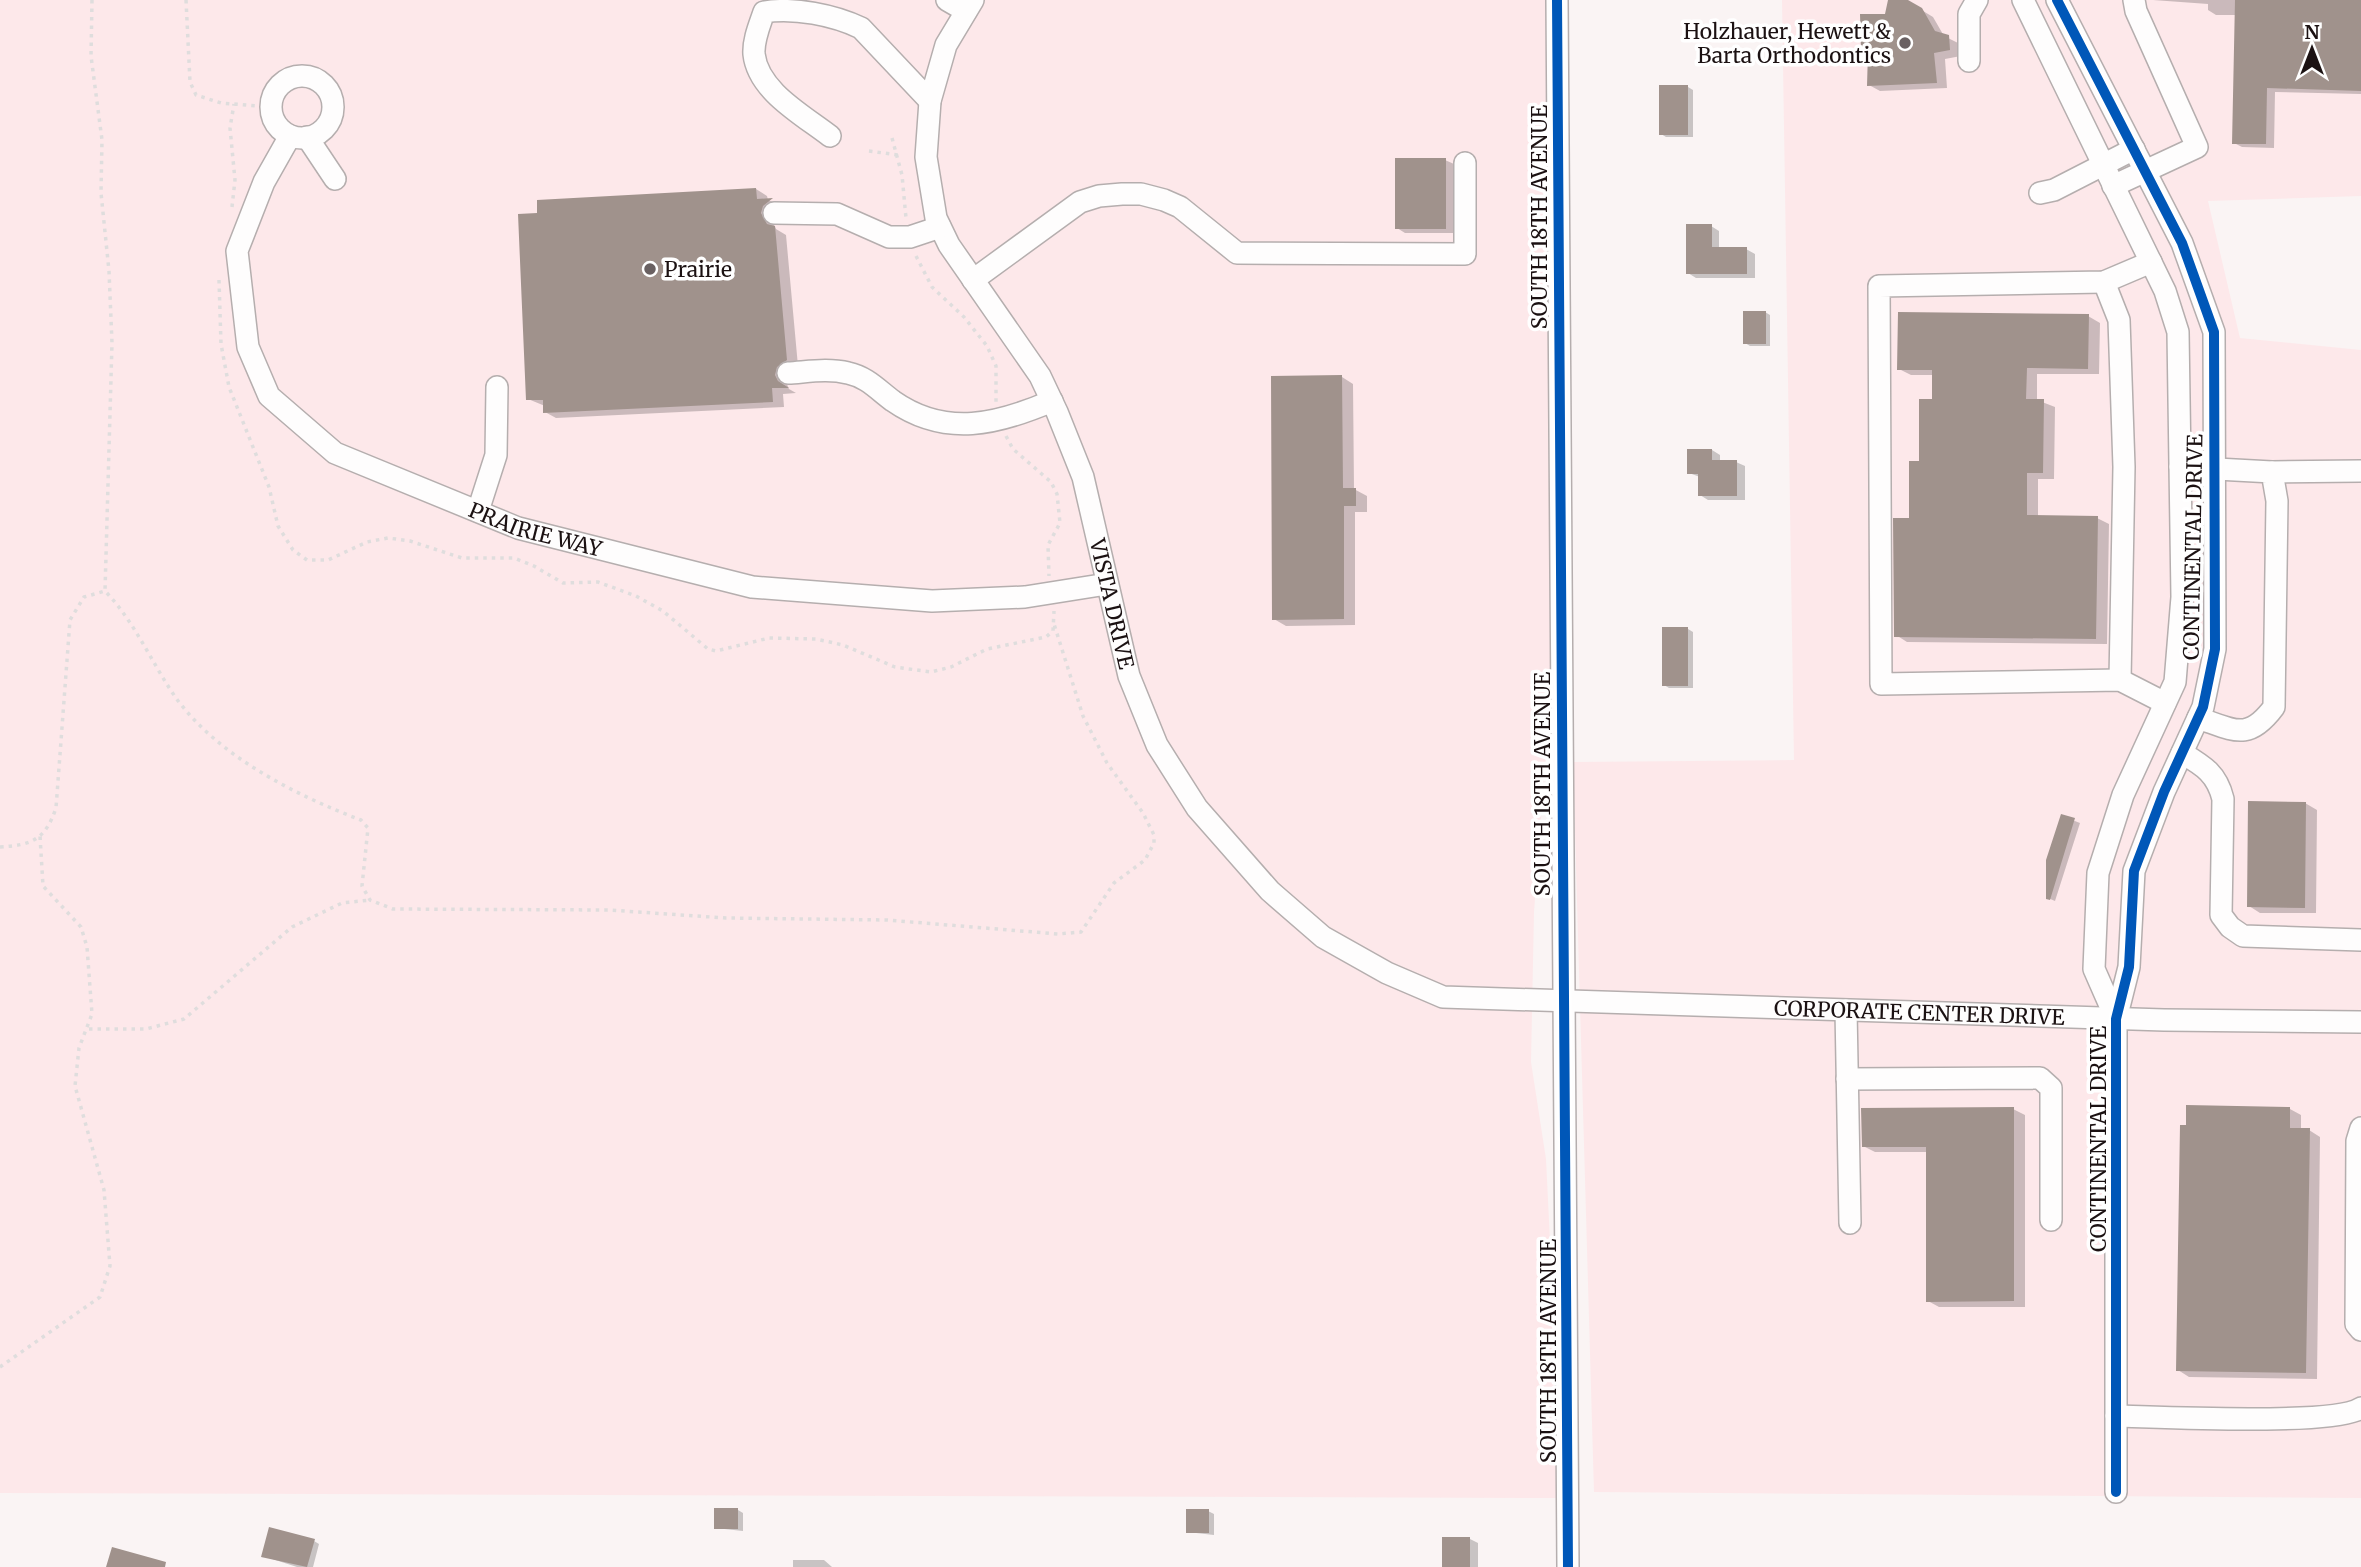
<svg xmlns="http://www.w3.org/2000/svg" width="2361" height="1567" font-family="Merriweather,serif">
  <rect width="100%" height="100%" fill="#faf4f4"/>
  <path fill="#fde8ea" d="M0,0H1547L1551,685L1534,912L1531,1062L1546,1159L1558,1406V1498L0,1493Z
    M1782,0H2361V196L2208,201L2240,338L2361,350V1498L1594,1492L1573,762L1794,760Z"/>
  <path fill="#0003" d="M1890,0H1905L1933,17L1944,36L1960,44L1961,56L1945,59L1947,88L1880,91L1869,85L1870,53L1863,49L1886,16Z
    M2153,0H2361V94L2275,92L2274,148L2242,147L2234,143L2236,15H2216L2208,10V4Z
    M1688,87L1693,90V137H1666L1661,134Z
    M1445,160L1454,164V233H1405L1397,228Z
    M756,189L767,196L768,200L782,206L772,221L776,229L786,235L798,366L786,382L789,389L796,393L783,394L784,407L556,418L545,412V406L528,399Z
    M1711,226L1719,231V249H1746L1755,254V278H1696L1688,273Z
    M1765,312L1770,315V346H1750L1745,343Z
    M2088,316L2100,323L2099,374H2037V400L2055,407L2054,479H2038V517L2097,518L2109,524L2107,644L1907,642L1896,635L1910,520L1934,401V375H1911L1899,369Z
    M1342,377L1353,384L1354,489L1367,496V512H1355V625L1286,626L1274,619Z
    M1712,450L1720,455V462H1736L1745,466V500H1708L1700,495V477L1689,473Z
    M1688,629L1693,632V688H1669L1664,685Z
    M2305,803L2317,810L2316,913H2260L2249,906Z
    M2062,816L2080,823L2055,901L2048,898Z
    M2013,1109L2025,1115V1307H1939L1928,1301L1927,1152H1875L1863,1146Z
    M2290,1109L2301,1115V1130H2309L2320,1137L2317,1379L2189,1377L2178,1370Z
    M738,1510L743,1513V1531L715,1528Z
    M1208,1511L1214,1514V1535L1187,1532Z
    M1470,1539L1478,1543V1567H1443Z
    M314,1541L319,1544L313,1567H297L263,1556Z
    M793,1560H824L832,1567H793Z"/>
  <path fill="#a0928c" d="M1888,0H1908L1922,8L1935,31L1949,35L1950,50L1934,53L1937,83L1867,86L1868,51H1861L1860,14H1885Z
    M2235,0H2361V91L2267,88L2266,144H2232Z
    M1659,85H1688V135H1659Z
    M1395,158H1446V229H1395Z
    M756,188L757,199L773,198L763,206L761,213L767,224L775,226L787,360L777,367L775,375L778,381L789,388H772L773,402L543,413V400H526L518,214L537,213V200Z
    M1686,224H1712V247H1747V274H1686Z
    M1743,311H1766V344H1743Z
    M1898,312L2089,314L2088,369L2027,368L2026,399H2044L2043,473H2027V515L2098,516L2096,639L1894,637L1893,518H1909V461H1919V399H1932V370H1897Z
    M1342,375L1343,488H1356V506H1344V619L1272,620L1271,376Z
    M1687,449H1712V460H1737V496H1698V474H1687Z
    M1662,627H1688V686H1662Z
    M2248,801L2306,802L2305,908L2247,907Z
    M2061,814L2075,818L2050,900L2046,899V860Z
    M2186,1105L2290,1107V1128H2310L2306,1373L2176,1371L2180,1125H2186Z
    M2014,1107V1301L1926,1302V1147H1862L1861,1108Z
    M714,1508H738V1529H714Z
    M1186,1509H1209V1533H1186Z
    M269,1527L315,1539L307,1567L261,1557Z
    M1442,1537H1470V1567H1442Z
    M112,1547L166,1562L165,1567H106Z"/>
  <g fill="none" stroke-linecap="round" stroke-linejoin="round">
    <g stroke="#b5aeae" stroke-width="24">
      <g id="minor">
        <path d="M947,0L966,11"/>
        <path id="s1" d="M973,0L946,45L930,101L926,157L936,218L949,245L1040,376L1057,412L1083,477L1129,676L1157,745L1197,808L1270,891L1323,937L1387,973L1443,997L2164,1020L2361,1022"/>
        <path d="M1557,0L1568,1567"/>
        <path d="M2023,0L2165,291L2178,332L2182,597L2175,682L2123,795L2098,873L2094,969L2116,1019"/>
        <path d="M2057,0L2182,243L2214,332L2215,649L2203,707L2164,792L2134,871L2129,967L2116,1019V1492"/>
        <path d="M1969,61V14L1977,0"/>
        <circle cx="302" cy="107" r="31"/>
        <path id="s2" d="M290,136L264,182L237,251L248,347L269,396L335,453L518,528L752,587L932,601L1025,597L1107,584"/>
        <path d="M830,136C803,115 758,91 754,54C753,40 760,24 764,12C794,7 834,15 861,28L930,101"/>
        <path d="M307,137L335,179"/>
        <path d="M2113,186L2197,147L2136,11L2134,0"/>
        <path d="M2040,193L2054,190L2134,149"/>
        <path d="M774,213L837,214L889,237H910L940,227"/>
        <path d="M2151,262L2104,282L1879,286L1881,684L2120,680L2165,703"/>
        <path d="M973,280L1080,202L1099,196L1122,194H1141L1164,200L1180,207L1237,253L1465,254V163"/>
        <path d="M2104,282L2119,320L2124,467L2120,680"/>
        <path d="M788,373C807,372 828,368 848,373C867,377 878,390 893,401C946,438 998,424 1052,401"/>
        <path d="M2180,467L2272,472L2277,501L2274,707C2248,742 2234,730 2198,718"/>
        <path d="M2272,472L2361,471"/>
        <path d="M478,511L496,455L497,387"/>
        <path d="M2182,753C2204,766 2217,774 2223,799L2221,915L2230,927L2243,936L2361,940"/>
        <path d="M1846,1010L1850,1223"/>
        <path d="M1847,1079L2040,1078L2051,1088V1220"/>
        <path d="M2361,1128L2357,1141L2356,1324L2361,1330"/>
        <path d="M2116,1416C2160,1417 2333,1426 2361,1408"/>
      </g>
    </g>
    <path stroke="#dfdddd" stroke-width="3.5" stroke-dasharray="3.5 5" stroke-linecap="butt" d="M92,0L91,56L102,140L101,193L109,271L112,343L105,591C135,622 151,662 176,698C218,756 295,795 361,820L368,828L362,886L370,900L393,909L609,910L726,918L887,920L1058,934L1081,932L1114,883L1145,860L1154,843V835L1143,813L1107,763L1083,716L1054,624
      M186,0L190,82L196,95L221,103L259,106
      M892,138L902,175L906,218
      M869,151L898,155
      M232,207L235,180L230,128L234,104
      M916,256L932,287L964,317L987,346L996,366V402
      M219,280L221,344L229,387L269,487L278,526L293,550L307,560H328L367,542L388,538L410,541L462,558H514L534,566L563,583L598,582L636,596L663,611L708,649L716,651L769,638L816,639L843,645L895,667L931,672L951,667L987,649L1046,637L1053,631L1054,611
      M1006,436L1013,449L1051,482L1057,494L1060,523L1048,545L1049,576
      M0,847C32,845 45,840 56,808L70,620L84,597L105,591
      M89,1029H146L184,1019L292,927L342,903L370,900
      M0,1367L100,1297L110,1266L104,1190L75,1086L79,1048L92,1014L87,947L81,927L43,886L40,836"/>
    <use href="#minor" stroke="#fefdfd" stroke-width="21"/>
    <g stroke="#fff" stroke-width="15">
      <path id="cycleway" d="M1557,0L1568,1567
        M2057,0L2182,243L2214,332L2215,649L2203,707L2164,792L2134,871L2129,967L2116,1019V1492"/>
    </g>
    <use href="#cycleway" stroke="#0057b8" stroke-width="10"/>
  </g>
  <g fill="#696061" stroke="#fff" stroke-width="2.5">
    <circle cx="1905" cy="43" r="7"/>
    <circle cx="650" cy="269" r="7"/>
  </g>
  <g text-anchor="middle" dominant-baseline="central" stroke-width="7" stroke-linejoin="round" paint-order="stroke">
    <g font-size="21" fill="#1b1112" stroke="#fff" text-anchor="end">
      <text x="1891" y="31">Holzhauer, Hewett &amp;<tspan x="1891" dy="24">Barta Orthodontics</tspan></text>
      <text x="664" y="269" text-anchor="start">Prairie</text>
    </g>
    <g font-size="21" fill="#1b1112" stroke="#fff">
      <text transform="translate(1539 217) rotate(-90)">SOUTH 18TH AVENUE</text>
      <text stroke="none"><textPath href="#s2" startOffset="579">PRAIRIE WAY</textPath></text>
      <text transform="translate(2193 547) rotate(-89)">CONTINENTAL DRIVE</text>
      <text stroke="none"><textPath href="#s1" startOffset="658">VISTA DRIVE</textPath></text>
      <text transform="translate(1542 784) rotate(-90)">SOUTH 18TH AVENUE</text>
      <text stroke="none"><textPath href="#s1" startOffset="1673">CORPORATE CENTER DRIVE</textPath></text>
      <text transform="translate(2098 1139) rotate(-90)">CONTINENTAL DRIVE</text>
      <text transform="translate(1548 1351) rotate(-90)">SOUTH 18TH AVENUE</text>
    </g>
  </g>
  <g transform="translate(2312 49)" stroke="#ffffff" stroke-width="5" paint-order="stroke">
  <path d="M0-5L12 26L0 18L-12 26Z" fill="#1b1112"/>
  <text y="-10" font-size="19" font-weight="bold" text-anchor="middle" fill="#1b1112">N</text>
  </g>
</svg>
